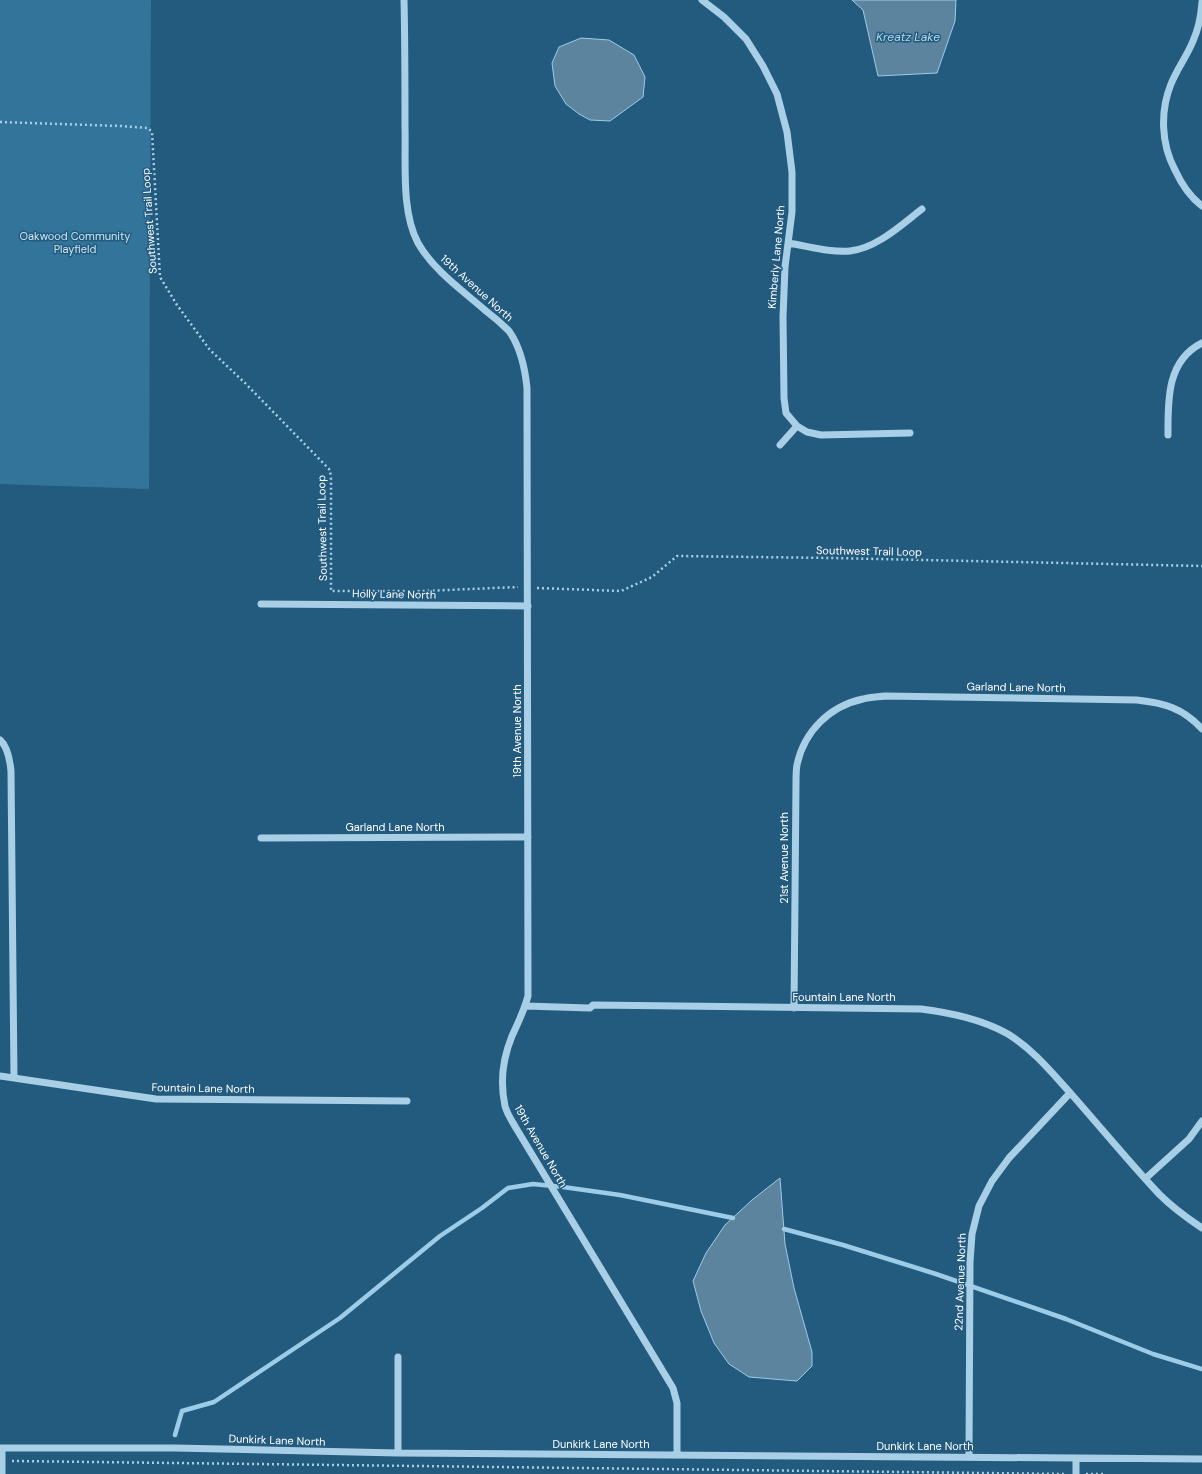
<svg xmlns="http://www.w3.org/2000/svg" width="1202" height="1474" font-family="'DM Sans',sans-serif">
  <rect width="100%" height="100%" fill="#235b7f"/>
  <path fill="#33749a" d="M0,0H151L149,489L0,484Z"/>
  <path fill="#5d849e" stroke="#9ccce7" d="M852,0H956L955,21L937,73L878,76L863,10Z
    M581,38L609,40L634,55L645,77L643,97L610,121L590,120L579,114L566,104L555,86L552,63L559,47Z
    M780,1178L785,1244L794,1288L812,1352V1366L797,1381L749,1377L729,1364L714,1343L701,1311L693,1281L706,1253L725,1225L752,1200Z"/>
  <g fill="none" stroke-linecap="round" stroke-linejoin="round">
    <path stroke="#9ccce7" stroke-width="4.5" d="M784,1229L843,1245L936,1274L1066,1319L1153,1354L1202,1369
      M175,1435L182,1411L214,1402L340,1318L440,1236L482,1208L508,1188L533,1184L563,1187L620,1195L733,1218"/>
    <path stroke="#a8cfe6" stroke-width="2.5" stroke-dasharray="2 3" stroke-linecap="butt" d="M0,122L121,126L148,128L152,132L160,277L177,305L210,350L245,383L330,470L331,479V591H424L518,587
      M537,588L621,591L652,577L677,556L832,558L1202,566
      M12,1461L1065,1474
      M1086,1474H1103"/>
    <path stroke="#a8cfe6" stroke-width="7" d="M404,0C405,42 405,85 405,127C406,163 401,211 418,243C434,271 462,290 486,311C494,317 502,324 509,331C521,348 525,368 527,388L528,996C524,1011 518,1023 512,1036C503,1058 500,1083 505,1106C507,1114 512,1121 516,1128L673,1388L677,1403V1455
      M702,0L724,17L746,39L763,66L777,94L787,132L792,172V212L785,267L783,317L784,398L786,413L797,426L807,432L821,435L910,433
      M1202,2C1201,16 1199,28 1193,41C1187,56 1177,69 1171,84C1160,111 1161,144 1175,170C1181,183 1190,197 1202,206
      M788,243C808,246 830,253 850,251C877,248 901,225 922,209
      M1168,435C1168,402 1166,361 1202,343
      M780,445L797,426
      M261,604L528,606
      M0,740C8,747 10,761 11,771L14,1078
      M261,838L528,837
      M525,1006L590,1008L593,1005L921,1009C951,1013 981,1019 1008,1034C1035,1051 1052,1073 1073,1096C1102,1129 1130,1163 1159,1194C1172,1207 1187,1218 1202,1228
      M794,1008L796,783C796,777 796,770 797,765C804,731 830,706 863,699C870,697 878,697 885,696L1137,700C1164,703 1183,708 1202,729
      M0,1076L156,1099L407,1101
      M1146,1178L1189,1139L1202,1121
      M0,1448H175L398,1453L1202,1459
      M398,1453V1357
      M969,1457L970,1262L972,1234L979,1206L992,1181L1009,1158L1070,1093
      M2,1474V1448
      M1076,1474V1458"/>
  </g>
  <g text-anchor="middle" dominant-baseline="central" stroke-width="3" stroke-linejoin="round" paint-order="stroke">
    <g font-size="11" fill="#fff" stroke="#235b7f">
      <text transform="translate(149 221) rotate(-94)">Southwest Trail Loop</text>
      <text transform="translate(776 257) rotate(-85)">Kimberly Lane North</text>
      <text transform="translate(477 288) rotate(42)">19th Avenue North</text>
      <text transform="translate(322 528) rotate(-91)">Southwest Trail Loop</text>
      <text transform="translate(869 551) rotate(1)">Southwest Trail Loop</text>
      <text transform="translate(394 594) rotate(1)">Holly Lane North</text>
      <text transform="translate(1016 687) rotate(1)">Garland Lane North</text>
      <text transform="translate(517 731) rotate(-90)">19th Avenue North</text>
      <text x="395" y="827">Garland Lane North</text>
      <text transform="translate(784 858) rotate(-90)">21st Avenue North</text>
      <text x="844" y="997">Fountain Lane North</text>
      <text transform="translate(203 1088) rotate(1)">Fountain Lane North</text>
      <text transform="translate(541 1146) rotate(60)">19th Avenue North</text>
      <text transform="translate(960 1282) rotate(-88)">22nd Avenue North</text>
      <text transform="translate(277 1440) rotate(2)">Dunkirk Lane North</text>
      <text x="601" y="1444">Dunkirk Lane North</text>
      <text x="925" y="1446">Dunkirk Lane North</text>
    </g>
    <g font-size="11" fill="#cbe6f5" stroke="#235b7f">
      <text x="75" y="236">Oakwood Community<tspan x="75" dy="13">Playfield</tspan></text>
    </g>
    <g font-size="12" font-style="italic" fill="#b3d8ee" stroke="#235b7f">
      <text x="908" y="37">Kreatz Lake</text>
    </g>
  </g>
</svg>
